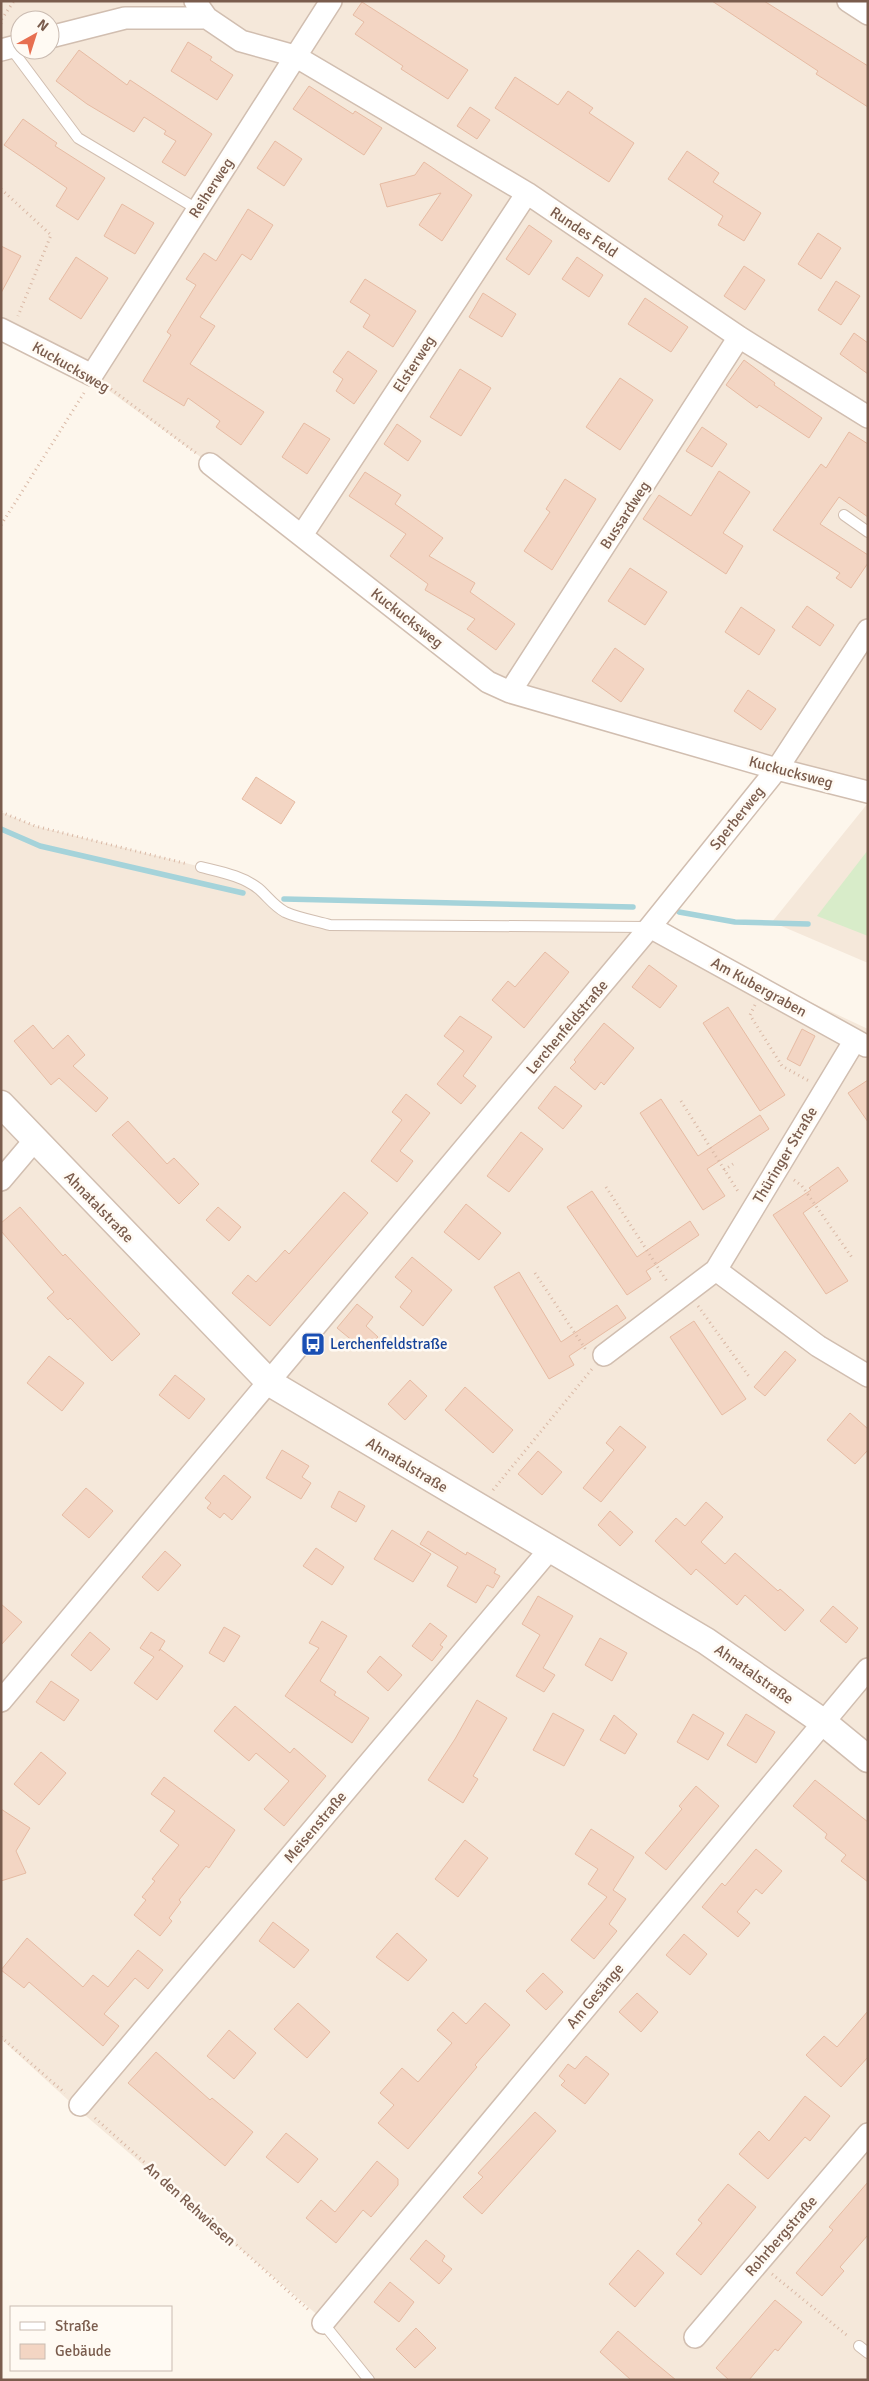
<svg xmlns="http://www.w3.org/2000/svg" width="869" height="2381" font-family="Signika,sans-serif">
  <rect width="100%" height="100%" fill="#fdf6ec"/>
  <path fill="#f5e8da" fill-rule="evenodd" d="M1,1H868V798L510,692L202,458L90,377L1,334ZM20,20H50V50H20Z
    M868,803V963L772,922Z
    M1,812L35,826L222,872L250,886L286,913L330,925L650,927L868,1029V2380H373L328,2324L79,2110L1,2039Z"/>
  <path fill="#d8ecc9" d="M868,850V936L817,916Z"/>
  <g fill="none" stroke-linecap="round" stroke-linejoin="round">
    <path stroke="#a5d3da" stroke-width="5.5" d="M1,829L40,846L243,893
      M284,899L633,907
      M679,912L735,922L808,924"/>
  </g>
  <path fill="#f3d5c3" stroke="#e6bba3" d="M712,1H764L868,66V107L816,74L818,71Z
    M362,2L468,70L448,99L401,69L403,66L355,34L364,22L353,15Z
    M188,42L212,57L210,60L233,75L217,100L171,71Z
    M79,50L127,85L130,80L212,134L185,176L162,162L176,141L164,134L166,131L144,117L134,132L87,104L56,81Z
    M515,77L558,105L568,91L593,108L589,113L634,143L609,182L495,108Z
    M309,86L353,114L355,111L382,128L364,155L293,109Z
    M470,107L490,120L477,139L457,126Z
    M23,119L57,143L55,146L105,178L78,220L56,206L67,188L4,145Z
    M275,141L302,159L284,186L257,168Z
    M687,151L719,173L713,182L761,213L744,241L718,225L723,216L668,179Z
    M424,162L472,195L442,241L419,225L441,193L387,207L380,184L415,175Z
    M122,204L154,223L135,254L104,236Z
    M248,209L273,225L251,260L242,254L200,317L215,326L190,364L264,412L241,445L216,427L220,421L188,398L184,406L143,381L171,335L167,332L196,285L186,279L204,253L216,261Z
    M529,225L552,241L529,275L506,259Z
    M818,233L841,248L821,279L798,264Z
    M1,246L21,256L1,293Z
    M76,257L108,278L81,319L49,299Z
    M577,257L603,275L589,297L562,279Z
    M744,266L765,280L745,310L724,296Z
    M365,279L416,311L393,347L363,327L370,315L350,302Z
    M836,281L860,296L841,325L818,310Z
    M483,293L516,314L502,337L469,317Z
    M645,298L688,327L671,352L628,324Z
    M854,333L868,343V374L840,354Z
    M348,351L377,371L354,404L336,391L343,379L333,372Z
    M744,360L775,383L774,385L822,418L809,438L759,405L757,408L726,385Z
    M460,369L491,388L461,436L430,417Z
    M620,378L653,400L620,450L586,427Z
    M304,423L330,439L307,474L282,457Z
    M397,424L421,441L408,461L384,444Z
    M702,427L727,444L712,467L686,451Z
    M849,432L868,444V517L839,497L820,524L868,555V563L851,588L836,578L840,573L773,530L821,464L826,468Z
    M719,471L750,492L723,533L743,546L726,574L643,519L659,495L691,516Z
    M365,472L401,495L395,504L443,538L429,556L475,583L470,592L515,624L496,650L467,629L475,619L425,590L428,584L390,556L406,534L349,496Z
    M565,479L596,499L552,570L524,551L550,512L546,509Z
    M630,568L667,592L645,625L608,601Z
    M807,606L834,625L820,646L792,627Z
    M741,607L775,630L759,655L725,632Z
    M615,648L644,669L621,702L592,681Z
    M748,690L776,709L761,730L734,711Z
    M256,777L295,802L281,824L242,799Z
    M545,952L569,972L524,1028L492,1000L508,981L515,987Z
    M649,965L677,986L660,1008L632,987Z
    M728,1007L785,1095L760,1111L703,1023Z
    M460,1016L492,1037L463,1076L476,1086L461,1104L437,1084L464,1051L444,1036Z
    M604,1023L634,1048L604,1085L601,1082L595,1090L570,1068L576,1062L574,1060Z
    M33,1025L53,1049L68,1035L85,1055L73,1066L108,1098L96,1112L59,1078L51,1085L14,1041Z
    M802,1029L815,1036L800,1066L787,1059Z
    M868,1080V1122L848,1093Z
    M555,1086L582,1106L563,1129L538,1108Z
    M406,1094L430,1113L400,1151L413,1161L397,1182L371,1161L402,1120L392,1112Z
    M661,1099L698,1156L760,1115L769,1129L707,1169L725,1196L703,1210L640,1113Z
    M128,1121L167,1164L174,1158L199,1184L179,1204L112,1135Z
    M521,1132L543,1149L509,1192L487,1176Z
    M838,1167L848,1181L803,1213L848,1281L826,1294L773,1215L811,1190L809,1188Z
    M592,1191L637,1257L690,1221L699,1235L646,1271L651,1279L627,1295L567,1207Z
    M344,1192L368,1213L270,1326L232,1293L248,1275L256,1282L285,1250L289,1254Z
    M466,1204L501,1233L479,1260L444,1232Z
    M20,1207L63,1256L65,1254L140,1334L112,1361L70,1318L68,1320L47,1298L54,1292L1,1231V1223Z
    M218,1207L241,1227L229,1241L206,1220Z
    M412,1257L452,1290L423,1326L400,1307L412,1291L395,1277Z
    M519,1272L561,1342L617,1305L626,1318L569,1356L574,1365L549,1379L494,1287Z
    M357,1304L373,1317L366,1326L378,1337L365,1351L337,1328Z
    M694,1321L746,1399L722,1415L670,1337Z
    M785,1351L796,1360L765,1396L754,1387Z
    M49,1356L84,1383L62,1411L27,1383Z
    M175,1375L205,1399L189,1419L159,1395Z
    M410,1380L427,1396L405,1420L388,1404Z
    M465,1387L513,1430L493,1453L445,1410Z
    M850,1413L868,1429V1450L855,1464L827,1440Z
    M620,1426L646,1447L601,1502L583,1488L614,1450L606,1443Z
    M282,1450L309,1466L302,1477L311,1483L301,1499L266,1478Z
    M538,1451L562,1472L542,1495L518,1474Z
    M224,1475L251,1497L232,1520L224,1513L220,1518L207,1508L211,1503L205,1498Z
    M86,1488L113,1511L89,1538L62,1515Z
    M339,1491L365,1506L356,1522L331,1507Z
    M706,1502L723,1517L701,1542L725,1564L735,1553L778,1591L780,1589L804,1610L785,1631L745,1595L737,1605L696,1569L691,1575L655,1541L676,1518L685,1526Z
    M610,1511L633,1532L620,1546L598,1525Z
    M392,1530L431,1554L413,1582L374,1559Z
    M428,1531L466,1555L467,1552L496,1569L494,1573L500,1576L493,1588L487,1585L476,1603L447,1586L458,1567L420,1544Z
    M316,1548L344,1567L332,1585L303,1566Z
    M165,1551L181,1565L158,1591L142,1577Z
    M538,1596L573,1616L543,1668L555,1675L544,1692L516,1676L540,1635L522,1624Z
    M1,1604L22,1622L1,1645Z
    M833,1606L858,1628L846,1643L820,1621Z
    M322,1621L347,1636L320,1681L336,1692L334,1695L369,1718L352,1743L285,1696L319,1648L309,1643Z
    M430,1623L447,1636L440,1645L443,1647L432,1661L412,1646Z
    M224,1627L240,1636L224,1662L209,1653Z
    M90,1632L110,1649L91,1671L71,1655Z
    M151,1632L165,1641L159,1651L160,1649L183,1666L157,1700L134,1683L154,1657L140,1648Z
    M600,1638L627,1653L612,1681L585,1665Z
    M380,1656L402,1675L388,1691L367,1672Z
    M51,1681L79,1700L64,1721L36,1702Z
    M477,1700L507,1718L473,1776L478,1779L463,1803L428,1780L455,1739Z
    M235,1706L290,1753L294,1748L326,1776L284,1826L264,1809L289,1781L256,1753L249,1761L214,1731Z
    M553,1713L584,1730L564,1766L533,1750Z
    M693,1714L724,1733L708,1760L677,1742Z
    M746,1714L775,1732L756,1763L727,1745Z
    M614,1715L637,1734L625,1754L600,1740Z
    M41,1752L66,1773L39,1805L14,1784Z
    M164,1777L235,1830L209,1868L206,1866L179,1900L181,1902L169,1918L172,1921L160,1936L134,1915L146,1900L142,1897L155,1881L152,1879L179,1845L160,1831L175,1811L151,1794Z
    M815,1780L868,1822V1882L841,1861L846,1855L825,1838L827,1834L793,1806Z
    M696,1786L719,1806L666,1870L645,1853L682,1809L679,1806Z
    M1,1809L30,1828L16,1851L26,1873L1,1881Z
    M591,1829L634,1857L613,1890L626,1899L609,1924L617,1931L594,1959L571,1940L607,1897L588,1884L598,1869L575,1854Z
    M465,1840L488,1858L458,1897L435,1879Z
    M756,1849L782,1871L762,1894L756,1889L737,1912L750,1923L738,1937L702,1907L722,1883L725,1886Z
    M273,1922L309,1950L294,1968L259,1941Z
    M397,1933L427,1960L408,1981L376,1957Z
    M684,1934L707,1954L690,1975L666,1955Z
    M27,1938L83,1987L93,1975L108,1987L138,1950L163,1970L148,1989L135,1978L104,2014L119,2026L103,2046L29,1982L24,1988L1,1970Z
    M543,1973L563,1992L546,2010L526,1991Z
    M637,1993L658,2012L641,2032L619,2012Z
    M298,2003L330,2032L307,2058L274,2029Z
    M485,2003L510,2025L475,2065L477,2067L408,2149L378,2123L394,2105L380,2093L402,2068L418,2082L452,2043L437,2030L453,2012L466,2024Z
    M868,2011V2057L841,2087L806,2055L824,2036L837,2047Z
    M229,2030L256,2053L234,2079L207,2056Z
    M156,2052L210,2100L212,2098L253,2132L225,2166L128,2083Z
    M586,2056L609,2074L585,2104L561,2085L565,2081L559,2076L568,2064L575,2069Z
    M805,2096L830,2116L810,2141L805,2137L768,2179L739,2154L759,2131L769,2141Z
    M535,2112L556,2131L482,2214L463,2197L483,2177L478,2173Z
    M286,2133L318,2159L298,2183L266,2157Z
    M377,2161L398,2179V2185L371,2217L363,2210L336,2243L306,2218L321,2200L335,2212Z
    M868,2182V2235L840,2267L844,2271L822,2296L796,2273L833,2230L829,2227Z
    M728,2184L756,2207L701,2275L676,2254L702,2223L698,2220Z
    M426,2240L445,2256L442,2261L452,2269L439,2284L410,2259Z
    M638,2250L664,2273L635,2307L609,2284Z
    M390,2282L414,2302L399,2322L374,2302Z
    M775,2300L802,2322L778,2351L775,2349L749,2380H729L716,2368Z
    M416,2328L436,2348L415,2368L396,2349Z
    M618,2331L648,2357L676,2380H631L600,2352Z"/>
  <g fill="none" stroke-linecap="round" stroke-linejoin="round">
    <g stroke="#d1beb0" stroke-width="12">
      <path id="service" d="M10,47L78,138L197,209
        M844,515L868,532
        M201,867C221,872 243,876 259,889C268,897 274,906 285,912C298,918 316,921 330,925L649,927
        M323,2323L369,2380
        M859,2346L868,2353"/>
    </g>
    <g stroke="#d1beb0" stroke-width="24">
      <path id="minor" d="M195,1L207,18L241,41L295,56L527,193L739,337L868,417
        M848,1L868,14
        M50,37L125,18H207
        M1,50L20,45
        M1,329L92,375L331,1
        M210,464L488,682L510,692L777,769L868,792
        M302,535L527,193
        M510,692L739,337
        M650,927L866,1046
        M855,1040L716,1270L818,1346L868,1376
        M1,1180L34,1141
        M604,1355L716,1270
        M1,1701L650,927L777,769L868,630
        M80,2105L550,1549
        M323,2323L868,1669
        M695,2337L868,2134"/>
    </g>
    <g stroke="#d1beb0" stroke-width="29">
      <path id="tertiary" d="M1,1104L270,1383L706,1641L823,1722L868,1759"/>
    </g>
    <path stroke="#d9b8a5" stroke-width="3" stroke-dasharray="1 4" stroke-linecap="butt" d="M1,24V20L14,1
      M1,189L51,235L18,316
      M107,386L196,453
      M1,525L84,393
      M1,812L35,826L188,864
      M755,1005L750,1015L782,1066L809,1081
      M681,1101L739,1193
      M724,1170L733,1164
      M794,1180L802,1186L853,1259
      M606,1187L668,1283
      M535,1273L586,1350
      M698,1306L750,1378
      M493,1490L592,1369
      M1,2037L65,2093
      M95,2118L310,2311
      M772,2274L849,2337"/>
    <use href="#service" stroke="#fff" stroke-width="10"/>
    <use href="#minor" stroke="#fff" stroke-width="21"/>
    <use href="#tertiary" stroke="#fff" stroke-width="26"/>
  </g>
  <defs>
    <g id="bus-square" transform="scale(1.25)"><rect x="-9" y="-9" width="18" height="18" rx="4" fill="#1a4fb4" stroke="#fffaf3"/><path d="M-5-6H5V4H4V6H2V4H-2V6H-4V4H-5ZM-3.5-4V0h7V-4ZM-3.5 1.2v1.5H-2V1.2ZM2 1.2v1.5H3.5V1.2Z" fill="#fff"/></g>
  </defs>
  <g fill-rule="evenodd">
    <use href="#bus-square" x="313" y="1344"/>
  </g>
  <g text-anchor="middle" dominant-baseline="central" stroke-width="5" stroke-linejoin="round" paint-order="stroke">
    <g font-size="15" fill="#7a5c4d" stroke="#fffaf3">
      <text transform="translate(211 188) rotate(-57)">Reiherweg</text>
      <text transform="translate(584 232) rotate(34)">Rundes Feld</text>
      <text transform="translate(414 364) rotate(-57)">Elsterweg</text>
      <text transform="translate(71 367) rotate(30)">Kuckucksweg</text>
      <text transform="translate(625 515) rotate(-57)">Bussardweg</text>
      <text transform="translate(407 618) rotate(38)">Kuckucksweg</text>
      <text transform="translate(791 772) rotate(15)">Kuckucksweg</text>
      <text transform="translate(737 818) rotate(-51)">Sperberweg</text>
      <text transform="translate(759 987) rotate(29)">Am Kubergraben</text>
      <text transform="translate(567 1027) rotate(-50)">Lerchenfeldstraße</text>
      <text transform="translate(785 1155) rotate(-59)">Thüringer Straße</text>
      <text transform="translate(99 1207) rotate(46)">Ahnatalstraße</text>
      <text transform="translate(407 1465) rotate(31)">Ahnatalstraße</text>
      <text transform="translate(754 1674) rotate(35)">Ahnatalstraße</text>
      <text transform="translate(315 1827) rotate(-50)">Meisenstraße</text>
      <text transform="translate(595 1996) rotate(-50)">Am Gesänge</text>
      <text transform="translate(190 2204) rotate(42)">An den Rehwiesen</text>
      <text transform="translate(781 2236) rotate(-49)">Rohrbergstraße</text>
    </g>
    <g font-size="15" fill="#164399" stroke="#fffaf3" text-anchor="start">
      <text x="330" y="1344">Lerchenfeldstraße</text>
    </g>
  </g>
  <rect width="869" height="2381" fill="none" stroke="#7a5c4d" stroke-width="5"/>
  <rect x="10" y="2306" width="162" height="65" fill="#fffaf3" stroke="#cabbb1"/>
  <rect x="20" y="2322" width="25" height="8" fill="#ffffff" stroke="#cabbb1"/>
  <text x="55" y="2331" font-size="15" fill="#7a5c4d">Straße</text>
  <rect x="20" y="2344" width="25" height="15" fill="#f3d5c3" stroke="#cabbb1"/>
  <text x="55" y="2356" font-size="15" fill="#7a5c4d">Gebäude</text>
  <g transform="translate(35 35) rotate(39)"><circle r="24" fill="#fffaf3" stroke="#cabbb1"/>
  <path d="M0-4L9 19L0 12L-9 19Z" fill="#e76f51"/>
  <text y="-8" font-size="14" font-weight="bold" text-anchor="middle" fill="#7a5c4d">N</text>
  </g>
</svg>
